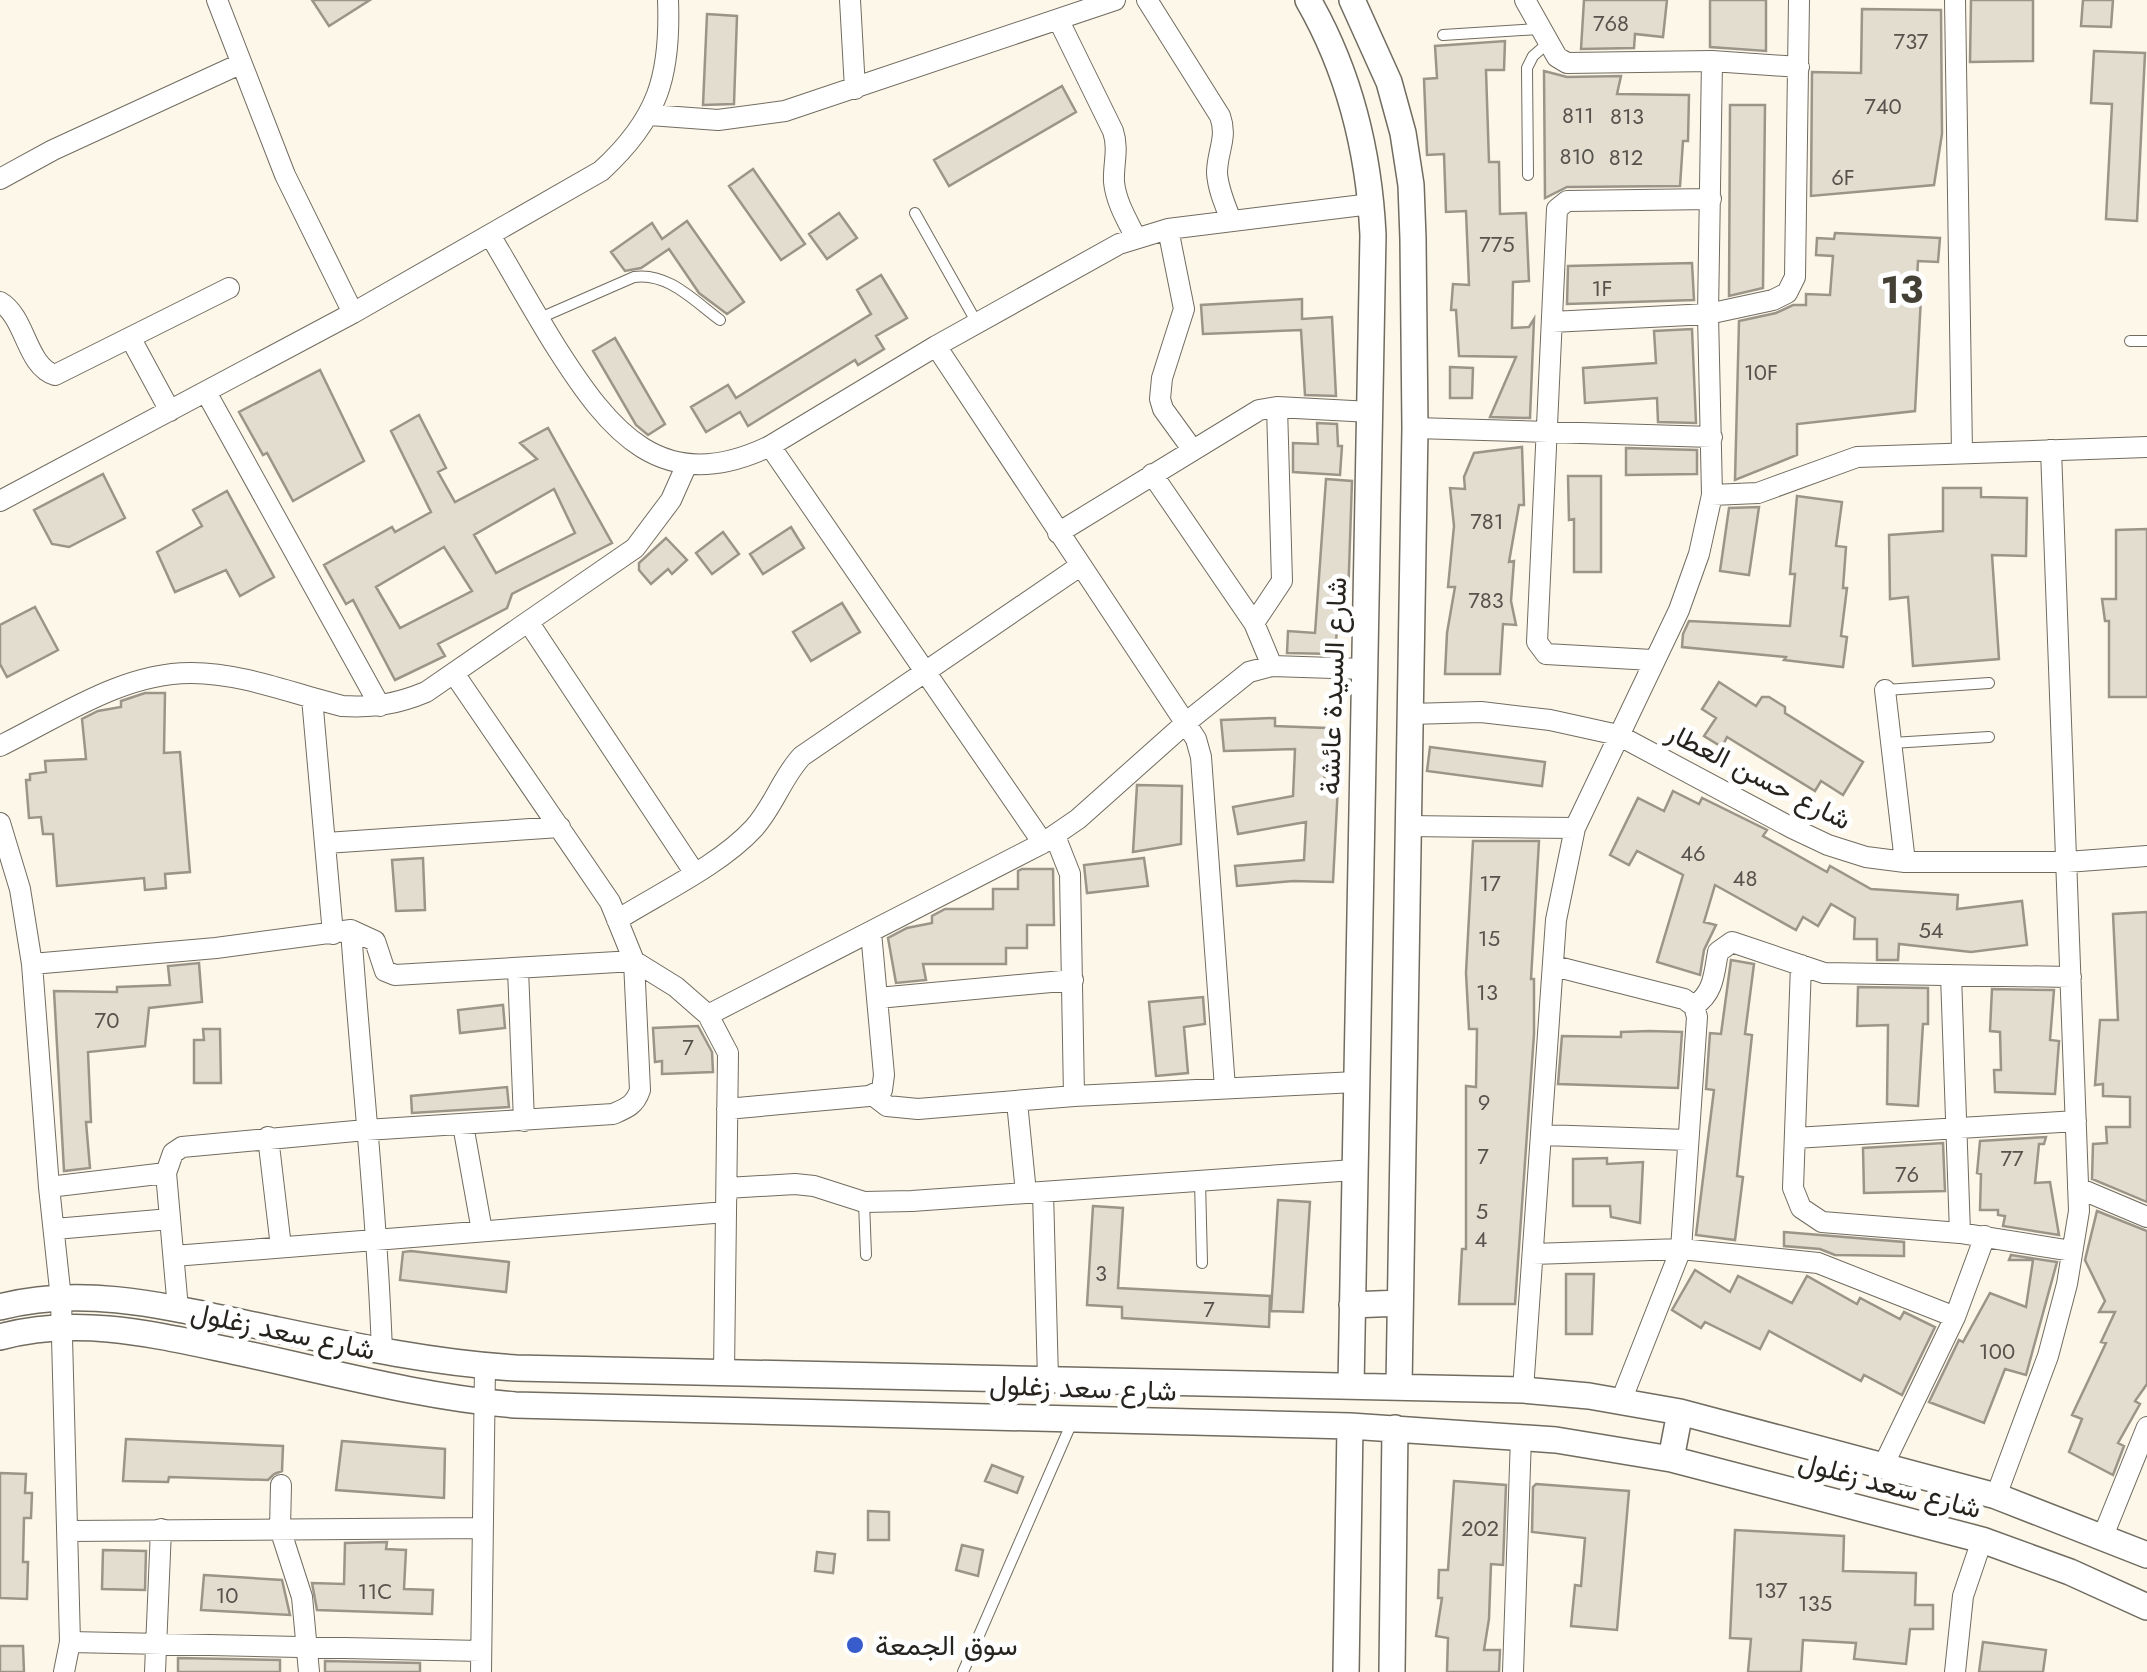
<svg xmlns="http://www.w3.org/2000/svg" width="2147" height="1672" font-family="Jost,Vazirmatn,sans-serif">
  <rect width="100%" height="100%" fill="#fdf7ea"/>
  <path fill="#e3ddd0" stroke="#9b9589" stroke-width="2.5" fill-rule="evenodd" d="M312,0H370L329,26Z
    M1584,0H1667L1663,37L1635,34L1634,48L1581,49Z
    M1710,0H1766V51L1710,47Z
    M1971,0H2033V61L1970,62Z
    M2083,0H2113L2111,27L2081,26Z
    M1862,9L1941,10L1942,134L1934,185L1811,196L1812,72L1861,73Z
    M707,14L737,16L734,104L703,105Z
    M1505,41L1504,70H1486L1489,162H1499L1500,214L1526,213L1529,281L1513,282L1512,328L1529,327L1534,319L1530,418L1490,417L1516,357L1459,356L1456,310H1451L1453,284L1469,285L1466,211L1446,212L1444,154L1427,155L1424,79L1437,78L1435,46Z
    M2094,51L2145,53L2137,221L2106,219L2112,104L2091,103Z
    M1544,71L1567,77L1621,76L1617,94L1689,95L1688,141H1683L1680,186L1567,187L1545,198Z
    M1062,86L1076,112L949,186L934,160Z
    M1730,105H1765L1763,288L1729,296Z
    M753,169L805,244L781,260L729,186Z
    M839,213L857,238L827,259L809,234Z
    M687,221L744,302L727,314L699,293L669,249L641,268L625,271L611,252L652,223L662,239Z
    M1835,233L1940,238L1938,262L1918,261L1916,297H1921L1915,411L1797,424V455L1735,480L1739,321L1776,313L1793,305H1806V294L1830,295L1833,256L1816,255L1817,238L1834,239Z
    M1692,263L1694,300L1567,304L1568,266Z
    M881,275L907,318L876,336L884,349L858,365L855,360L748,426L740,412L706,432L691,407L728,385L736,398L871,314L857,290Z
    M1302,299V319L1332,317L1336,396L1305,395L1301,330L1203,334L1201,305Z
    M1692,329L1696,423L1658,422L1657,398L1585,403L1583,368L1656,363L1654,331Z
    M615,338L665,424L648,435L636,425L593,351Z
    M1450,367L1473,368L1472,398H1450Z
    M320,370L364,461L293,501L267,453L263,455L239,412Z
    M419,415L446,468L438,472L455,502L537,459L520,443L548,428L612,543L512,594L507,608L438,644L445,656L395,680L353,600L346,604L324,565L392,527L395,532L431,512L391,431ZM554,489L575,533L496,573L474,535ZM444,547L472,591L400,628L376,587Z
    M1317,423L1337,424L1338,446H1342L1340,475L1293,472V443L1318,444Z
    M1522,447L1524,505H1519L1509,562L1514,561L1511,601L1516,625L1503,624L1500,674H1445L1447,633L1455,587H1448L1454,526L1450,488L1465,489L1464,477L1474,453Z
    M1626,448L1697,450V474L1626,475Z
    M103,474L125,518L69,547L52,544L34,510Z
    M1568,476H1601V572H1574V519L1569,520Z
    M1326,479L1352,481L1347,629H1337L1335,654L1287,653L1288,631L1315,633Z
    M1943,488H1981V497L2027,498L2026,556L1992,555L1999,659L1913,666L1908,597L1890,599L1889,535L1943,531Z
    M227,491L274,577L240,596L226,570L175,592L157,552L202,526L193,510Z
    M1797,496L1842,502L1836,546L1846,547L1843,588H1847L1841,636L1847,637L1843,667L1784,660L1786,657L1682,647L1683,634L1689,621L1790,626L1795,574H1790Z
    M1759,507L1749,575L1720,571L1729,508Z
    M791,527L804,548L763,574L750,554Z
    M2147,529V697H2109V621H2105L2102,599H2116V530Z
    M723,532L739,554L712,574L696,553Z
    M666,538L687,560L672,574L668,569L651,584L639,570V563Z
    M842,603L860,632L811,661L793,632Z
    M35,607L58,650L7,677L0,664V625Z
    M1719,682L1756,706L1762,697H1769L1785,707V713L1863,762L1843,795L1821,781L1815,791L1727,737L1722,747L1704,736L1716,718L1702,709Z
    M145,693H165L164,753L180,752L190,872L165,874L166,888L145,890L144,878L57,886L53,834H43L41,817L29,818L26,780H30V774L46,772L45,761L86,759L82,719L98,711L121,707V701Z
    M1275,718V726L1327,728L1324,784L1338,785L1333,882L1293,881L1237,886L1235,866L1304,860L1306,822L1238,834L1233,807L1293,796L1295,749L1224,751L1221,720Z
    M1430,747L1545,762L1542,786L1427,771Z
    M1137,785L1182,786L1181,844L1133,852Z
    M1673,791L1699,804L1702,798L1767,830L1763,836L1827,872L1830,866L1871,889L1958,895L1957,909L2022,901L2027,945L1971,952L1899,944L1898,960H1877V939H1854L1855,918L1831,904L1818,926L1803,917L1796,930L1715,885L1704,922L1716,925L1704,950L1700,975L1657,962L1683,875L1637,851L1629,865L1610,855L1638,798L1664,811Z
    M1473,841H1539L1531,979H1534V1034L1515,1304H1459L1462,1249H1466V1086L1476,1087L1477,1029H1469L1466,973Z
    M423,858L425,910L396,911L392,860Z
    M1144,858L1148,886L1087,893L1084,865Z
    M1022,869H1053L1054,925H1027V948H1006V964H923L926,980L896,983L888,938L907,928L932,923V916L945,909H993V889H1018V871Z
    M2147,912V1202L2092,1179L2093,1144L2107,1143L2106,1127H2130V1097L2103,1096V1084L2095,1085L2100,1020H2118L2113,914Z
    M1731,960L1754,964L1745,1034L1752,1035L1737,1176L1743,1177L1735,1240L1696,1235L1714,1090L1706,1089L1710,1033L1721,1034Z
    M199,963L202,1002L149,1008L145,1046L88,1052L91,1122H86L90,1168L64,1171L54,991L117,992V987L170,985L168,966Z
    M1858,987L1928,988V1024H1923L1918,1106L1887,1104L1888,1025L1857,1026Z
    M1992,989L2054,990L2050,1040L2059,1041L2055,1094L1995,1092L1994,1070H2001L2000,1032L1990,1031Z
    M1203,997L1205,1024L1184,1027L1188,1073L1156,1076L1149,1002Z
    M503,1005L505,1028L460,1033L458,1010Z
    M698,1026L712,1052L713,1072L662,1074V1061L655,1062L653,1028Z
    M203,1029H220L221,1083H194V1040H204Z
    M1650,1031L1682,1032L1678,1088L1558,1084L1562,1036L1621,1037V1032Z
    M507,1087L509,1107L412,1113L411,1096Z
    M2046,1137L2044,1144H2039L2035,1183L2050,1182L2059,1235L2003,1226L2005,1216L1998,1215V1210H1980L1981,1174L1977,1173L1980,1141Z
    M1943,1143L1945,1191L1864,1193L1863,1148Z
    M1607,1158V1164L1643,1162L1640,1223L1611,1217L1610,1206H1573V1159Z
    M1278,1200L1310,1202L1303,1312L1271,1311Z
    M1093,1206L1123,1208L1118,1288L1270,1296L1269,1327L1122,1318V1307L1087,1305Z
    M2097,1211L2147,1231V1384L2135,1401L2140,1404L2118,1443L2124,1446L2113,1475L2069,1452L2082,1419L2072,1415L2106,1343L2101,1342L2115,1312H2099L2105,1301L2085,1260Z
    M1784,1232L1904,1242V1256L1835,1255L1820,1249L1784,1246Z
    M411,1251L509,1262L506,1292L400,1280L403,1252Z
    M2011,1255L2057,1262L2026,1375L2005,1369L1984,1423L1929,1402L1959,1340L1963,1342L1990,1293L2026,1307L2033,1260H2009Z
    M1695,1270L1730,1292L1738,1276L1792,1303L1807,1276L1857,1304L1860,1298L1900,1319L1904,1312L1935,1327L1902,1395L1864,1375L1861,1381L1769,1331L1760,1349L1705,1322L1701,1328L1672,1310Z
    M1566,1274H1594L1592,1334H1566Z
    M126,1439L283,1446L282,1471L274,1474L268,1480L169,1477L168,1482L123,1481Z
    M342,1441L445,1449L444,1498L336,1490Z
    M992,1465L1023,1477L1017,1493L985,1481Z
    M0,1473L26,1474L25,1493H32L31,1518H24L23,1562H28L27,1599L0,1598Z
    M1454,1481L1506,1485L1503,1565L1491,1564L1489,1619L1484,1650H1500L1499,1672H1447L1448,1638L1436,1636L1442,1598H1438L1439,1570H1448Z
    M1536,1484L1629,1491L1617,1630L1571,1626L1575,1585L1581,1586L1585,1538L1532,1532L1533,1487Z
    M868,1511L889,1512V1540H868Z
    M1735,1530L1844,1536L1843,1571L1916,1573L1915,1605H1933V1629H1910L1906,1664L1854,1659L1856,1643L1803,1640L1801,1672H1748L1751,1639L1730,1638Z
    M387,1542L386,1549L406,1550L404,1589L433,1590L432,1614L317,1610L312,1583L344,1584L345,1543Z
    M962,1545L983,1550L978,1576L956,1570Z
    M103,1550L146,1551L145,1590L102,1589Z
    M817,1552L835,1554L833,1573L815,1571Z
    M204,1575L282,1580L290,1615L201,1610Z
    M1983,1642L2046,1650L2043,1672H1979Z
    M0,1646H23L24,1672H0Z
    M178,1658L280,1660V1672H178Z
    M325,1661L420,1663V1672H325Z"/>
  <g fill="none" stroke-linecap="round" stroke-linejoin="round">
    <g stroke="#716c60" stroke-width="12">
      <path id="service" d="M1443,35L1538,29
        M1528,175L1527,68L1533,56L1548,43
        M915,213L977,323
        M540,318L634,277C668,272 694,301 720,320
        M2130,341H2147
        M1886,690L1989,683
        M1892,743L1989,737
        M1200,1181L1202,1263
        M864,1202L866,1255
        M963,1672L1072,1422"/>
    </g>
    <g stroke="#716c60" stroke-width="22">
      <path id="minor" d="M217,0L285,175L353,313
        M850,0L855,89
        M1147,0L1220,116C1228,138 1217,151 1217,173C1218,189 1225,205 1231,220
        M1525,0L1557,57L1567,63L1712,61L1799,67
        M1955,0L1962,453
        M1059,21L1113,131C1119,149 1113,165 1114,182C1116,202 1127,220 1136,238
        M650,115L718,120L785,111L1115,0
        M0,179L53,150L240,64
        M1168,229L1184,309L1162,378L1160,399L1163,409L1192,449
        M490,235C512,272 533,310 556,347C610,432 662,498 770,446L936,346L1119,244L1168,229L1371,204
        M0,302C26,317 26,366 55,375L229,288
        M1552,322L1708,314L1773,300L1787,293L1795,277L1799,0
        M131,339L170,411
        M936,346L1196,739L1201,757L1225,1088
        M206,392L380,706
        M1415,428L1712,437
        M770,446L1043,843
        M1152,474L1254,623L1272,666
        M1712,495L1758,493L1857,457L2147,447
        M0,501L353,313L601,171C658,119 671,76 668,0
        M1058,533L1259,410L1277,407L1371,412
        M529,623L694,872
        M1254,623L1282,581L1277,407
        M1652,660L1546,654L1537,642L1557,209L1567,201L1711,199
        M1885,690L1905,862
        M312,698L333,934
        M1410,714L1481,712L1550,720L1618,735L1792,828L1828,845L1866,857L1905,862H2067L2147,856
        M0,746C59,717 124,672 192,673C241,673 294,694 342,706C373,708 397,704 426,692L635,548L671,500L687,464
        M0,823L20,889L32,964L49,1187L61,1299L70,1642L64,1672
        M1407,826L1575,828
        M1055,836L1070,874L1074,1096
        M326,843L560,827
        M617,920C660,893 720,865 754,828C774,806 782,777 802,756L1080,566
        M351,930C361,1071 377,1211 382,1352
        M32,964L216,948L351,930L375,941L385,971L395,975L634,961L676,987L708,1015L728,1053L724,1372
        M1801,965L1793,1188L1801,1208L1822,1222L1960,1233L2072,1251
        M1554,966L1684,999L1694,1006L1697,1017L1681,1249L1621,1401
        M518,969L524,1121
        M1951,975L1960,1233
        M878,998L1073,980
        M1694,1006C1714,993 1714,974 1718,952L1732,942L1824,973L2071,977
        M708,1015L1043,843L1078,819L1188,721L1249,672L1272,666L1364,669
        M874,1096L887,1106L918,1109L1074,1096L1356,1082
        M1017,1102L1026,1193
        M727,1109L869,1096L882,1090L884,1075L871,932
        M463,1125L482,1231
        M1543,1135L1687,1140
        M268,1137L281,1247
        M1795,1138L2076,1121
        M166,1173L178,1309
        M49,1187L166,1173L173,1153L182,1147L366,1130L613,1114C627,1108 635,1105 640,1090L634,961L610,902L455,675
        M727,1188L795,1184L814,1186L864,1202L912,1201L1354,1170
        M2078,1188L2147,1217
        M1043,1192L1048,1379
        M55,1229L170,1219
        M1533,1254L1681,1249L1818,1263L1955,1317
        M174,1256L726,1212
        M1523,1390L1556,920L1575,828L1679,610L1699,554L1712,495L1708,314L1712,61
        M1883,1466L1955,1317L1985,1236
        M281,1485L280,1529L302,1597L309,1672
        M1996,1496L2048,1356L2067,1284L2079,1211L2051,450
        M67,1531L482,1528
        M2103,1536L2147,1427
        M70,1642L481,1651
        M155,1672L161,1529
        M481,1672L485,1366
        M1513,1672L1521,1437
        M1955,1672L1963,1596L1982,1540"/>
    </g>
    <g stroke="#716c60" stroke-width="28">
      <path id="tertiary" d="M1308,0C1350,73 1369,152 1373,235L1351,1386
        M1352,0L1389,82L1403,133L1411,185L1413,239L1415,428L1399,1387
        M1352,1305L1400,1303
        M0,1307C91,1283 184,1311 273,1329C354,1346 434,1363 516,1368L1523,1390L1589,1396L1680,1412L1996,1496L2147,1555
        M0,1337C77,1316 152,1334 228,1350C323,1370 419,1397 515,1405L1350,1426L1556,1440L1671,1459L1982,1540L2070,1572L2147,1607
        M1671,1459L1680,1412
        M1346,1672L1350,1426
        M1392,1672L1395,1428"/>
    </g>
    <use href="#service" stroke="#fff" stroke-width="10"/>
    <use href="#minor" stroke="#fff" stroke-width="20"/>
    <use href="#tertiary" stroke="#fff" stroke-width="25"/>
  </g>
  <circle fill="#395ccd" stroke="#fff" stroke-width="4" cx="855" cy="1645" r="10"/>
  <g text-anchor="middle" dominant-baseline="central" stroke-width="10" stroke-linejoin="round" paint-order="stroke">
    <g font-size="22" fill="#56524c">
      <text x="1611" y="23">768</text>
      <text x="1911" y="41">737</text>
      <text x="1883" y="106">740</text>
      <text x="1578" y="115">811</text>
      <text x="1627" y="116">813</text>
      <text x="1577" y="156">810</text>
      <text x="1626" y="157">812</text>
      <text x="1843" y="177">6F</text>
      <text x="1497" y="244">775</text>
      <text x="1602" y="288">1F</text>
      <text x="1761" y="372">10F</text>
      <text x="1487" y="521">781</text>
      <text x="1486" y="600">783</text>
      <text x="1693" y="853">46</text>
      <text x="1745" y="878">48</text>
      <text x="1490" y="883">17</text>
      <text x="1931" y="930">54</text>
      <text x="1489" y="938">15</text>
      <text x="1487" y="992">13</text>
      <text x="107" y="1020">70</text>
      <text x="688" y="1047">7</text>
      <text x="1484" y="1102">9</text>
      <text x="1483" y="1156">7</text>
      <text x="2012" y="1158">77</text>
      <text x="1907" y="1174">76</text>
      <text x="1482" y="1211">5</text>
      <text x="1481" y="1239">4</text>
      <text x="1101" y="1273">3</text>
      <text x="1209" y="1309">7</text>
      <text x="1997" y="1351">100</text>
      <text x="1480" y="1528">202</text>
      <text x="1771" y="1590">137</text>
      <text x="375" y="1591">11C</text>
      <text x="227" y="1595">10</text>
      <text x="1815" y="1603">135</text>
    </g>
    <g font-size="28" fill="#272420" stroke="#fff">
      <text transform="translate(1333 686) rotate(-88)">شارع السيدة عائشة</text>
      <text transform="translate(1759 776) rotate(27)">شارع حسن العطار</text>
      <text transform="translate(283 1331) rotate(12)">شارع سعد زغلول</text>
      <text transform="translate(1083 1388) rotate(2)">شارع سعد زغلول</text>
      <text transform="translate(1890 1485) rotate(15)">شارع سعد زغلول</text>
    </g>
    <g font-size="28" fill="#272420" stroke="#fff" text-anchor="start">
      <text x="875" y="1645">سوق الجمعة</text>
    </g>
    <g font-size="38" font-weight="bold" fill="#444035" stroke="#fff">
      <text x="1902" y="289">13</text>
    </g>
  </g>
</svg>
